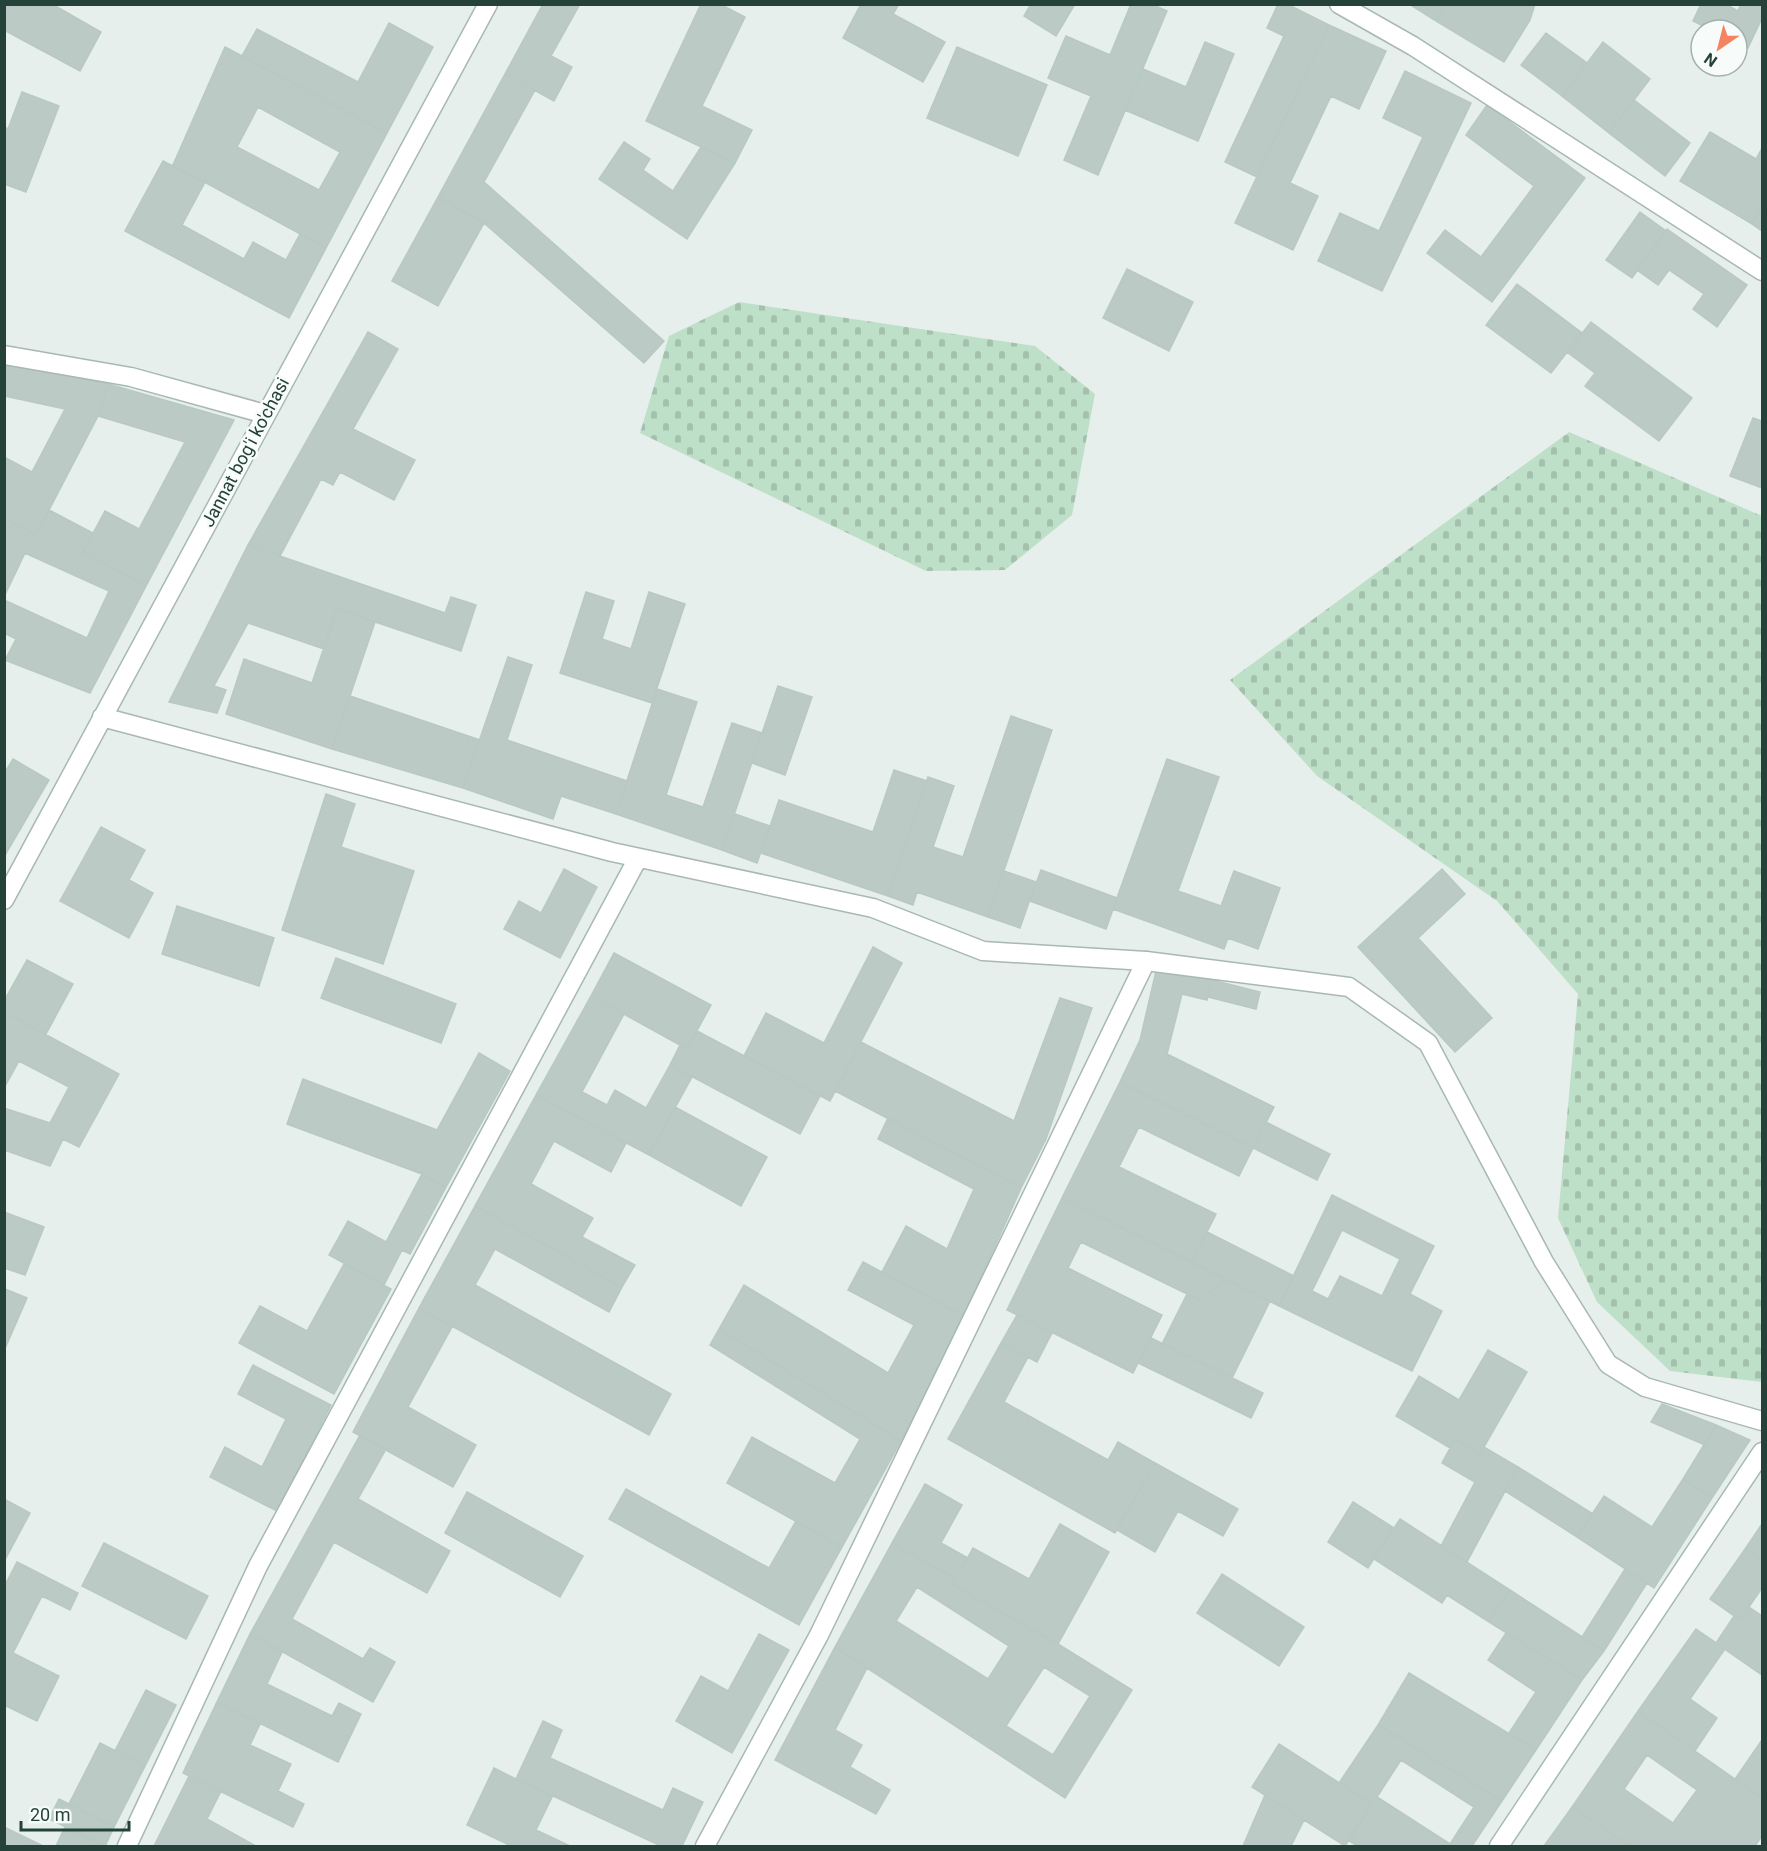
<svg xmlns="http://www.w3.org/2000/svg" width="1767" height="1851" font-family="Roboto,sans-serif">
  <defs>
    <pattern id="cemetery-stones" width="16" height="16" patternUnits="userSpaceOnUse" patternTransform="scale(1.5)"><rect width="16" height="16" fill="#bfe0c8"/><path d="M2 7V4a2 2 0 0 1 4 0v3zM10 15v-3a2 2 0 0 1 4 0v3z" fill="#a4c1ad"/></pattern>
  </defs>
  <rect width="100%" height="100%" fill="#e6efeb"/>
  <path fill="url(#cemetery-stones)" d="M739,302L1035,346L1095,394L1072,515L1005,570L926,571L640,433L669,336Z
    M1569,432L1762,516V1382L1670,1371L1597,1302L1558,1218L1578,994L1497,901L1317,776L1230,680Z"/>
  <path fill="#bbcac4" stroke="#b8c9c2" stroke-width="1.5" fill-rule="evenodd" d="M4,4H52L101,32L80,71L4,30Z
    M543,4H580L551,56L572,67L554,101L505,74Z
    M701,4H720L745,17L702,106L752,130L735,163L646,121Z
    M861,4H899L893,14L945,42L923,82L843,38Z
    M1031,4H1075L1056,36L1024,16Z
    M1131,4H1151L1167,11L1098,175L1064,160L1091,96L1048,78L1066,36L1110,55Z
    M1278,4H1287L1329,25L1257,177L1225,162L1284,36L1267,28Z
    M1409,4H1445L1436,21Z
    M1445,4L1506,5L1535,4L1530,20L1504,62L1436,21Z
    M1701,4H1725L1738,11L1741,4H1762V18L1748,48L1737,42V30H1711L1693,21Z
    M389,23L433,47L387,133L242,56L257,29L358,82Z
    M1329,25L1386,51L1359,109L1331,96L1290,183L1318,196L1293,250L1235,223Z
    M1546,33L1587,63L1562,96L1521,65Z
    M1205,42L1234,54L1198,141L1125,110L1143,69L1186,87Z
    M1603,42L1650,79L1609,133L1562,96Z
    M225,47L387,133L326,248L173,165ZM258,107L340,152L319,190L237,147Z
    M957,47L1047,85L1018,156L927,118Z
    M1405,71L1471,103L1382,291L1318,261L1340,213L1379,231L1423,137L1383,118Z
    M505,74L535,90L484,182L664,341L644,363L484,223L438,197Z
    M22,92L59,106L26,192L4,184V127L8,129Z
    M1634,100L1690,143L1665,176L1609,133Z
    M1487,105L1585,178L1492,302L1427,253L1445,230L1481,257L1534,186L1466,135Z
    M1710,132L1756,159L1762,148V206L1752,224L1680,181Z
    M624,142L650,159L643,170L673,191L701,147L735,163L687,239L599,179Z
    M163,161L205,182L182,225L244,259L253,242L286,260L300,234L326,248L289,318L125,231Z
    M438,197L484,223L438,306L392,281Z
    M1762,206V231L1752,224Z
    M1640,212L1666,231L1632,278L1606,260Z
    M1667,229L1747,285L1717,327L1693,309L1704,294L1669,270L1658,285L1637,270Z
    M1127,269L1193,302L1169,351L1103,318Z
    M1517,284L1582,333L1551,373L1486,325Z
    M1591,322L1692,398L1659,441L1585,386L1595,373L1567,352Z
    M368,332L398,349L353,429L415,460L394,500L340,472L333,485L321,479L280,556L248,545Z
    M4,361L108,384L98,416L36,535L4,519V457L32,472L65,409L4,396Z
    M108,384L234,420L146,586L83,552L105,511L139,529L185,442L98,416Z
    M1753,418L1762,421V488L1730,476Z
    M49,510L93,533L83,552L146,586L90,693L5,660L16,639L4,633V600L87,638L109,591L25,553L4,597V519L36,535Z
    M248,545L445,613L451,597L476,605L461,651L337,609L324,649L248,623L214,686L226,690L217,713L169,702Z
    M586,592L614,601L602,639L631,649L649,592L685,604L652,703L560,673Z
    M337,609L375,622L332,749L226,714L244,659L312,683Z
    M508,657L532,665L507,740L627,781L616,814L561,796L553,819L463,788Z
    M778,686L812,697L785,775L752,763Z
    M657,689L697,702L666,795L703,807L732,723L762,733L722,850L616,814Z
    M350,696L480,740L463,788L332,749Z
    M1011,716L1052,730L988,917L917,892L913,905L888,896L928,777L954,786L933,847L963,857Z
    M13,759L49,780L4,857V774Z
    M1167,759L1219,777L1178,891L1221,906L1234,871L1280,888L1258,949L1228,938L1224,949L1113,909Z
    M894,770L927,781L888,896L761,853L779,800L873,832Z
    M326,794L355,804L341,847L414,871L383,964L282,930Z
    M735,814L770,826L757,863L722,850Z
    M101,827L145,850L129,880L153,893L129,938L60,901Z
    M564,869L597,887L560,958L504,929L519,901L541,913Z
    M1442,869L1465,894L1418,938L1492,1018L1455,1052L1358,947Z
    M1041,870L1117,898L1106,929L1030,901Z
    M1004,871L1036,882L1020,928L988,917Z
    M177,906L274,938L259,986L162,954Z
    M873,947L902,963L830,1101L744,1056L766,1013L824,1043Z
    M614,953L711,1005L687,1049L591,996Z
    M336,958L456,1004L441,1043L321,998Z
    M27,960L73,984L46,1034L4,1012V1001Z
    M1157,967L1212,980L1207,1000L1182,994L1167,1054L1274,1107L1253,1148L1120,1082L1140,1040Z
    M1212,980L1260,992L1256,1009L1208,997Z
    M591,996L624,1014L582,1092L607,1105L615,1090L646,1108L670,1065L692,1077L649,1155L536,1095Z
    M1060,998L1092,1008L1046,1139L1021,1188L835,1091L861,1042L1014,1121Z
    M4,1012L119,1074L79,1147L63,1139L50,1166L4,1150V1108L50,1123L69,1087L19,1061L4,1088Z
    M697,1031L820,1096L800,1134L670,1065L680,1045L687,1049Z
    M479,1053L510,1071L446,1187L422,1174L287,1124L303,1079L437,1130Z
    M1120,1082L1253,1148L1239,1176L1139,1127L1119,1167L1216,1214L1192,1262L1062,1198Z
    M536,1095L626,1143L611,1172L554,1141L531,1184L593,1218L582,1237L635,1265L622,1287L475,1206Z
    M675,1107L767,1157L741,1206L649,1155Z
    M888,1118L1021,1188L964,1316L882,1272L906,1226L947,1249L974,1189L878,1139Z
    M1266,1122L1330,1154L1317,1180L1253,1148Z
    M422,1174L446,1187L410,1254L402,1250L384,1285L329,1255L348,1221L386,1242Z
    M1332,1195L1434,1246L1410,1294L1442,1311L1412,1371L1279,1306ZM1342,1230L1400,1259L1382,1296L1340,1276L1328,1299L1312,1291Z
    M1062,1198L1226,1280L1199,1300L1081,1242L1068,1268L1162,1315L1133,1373L1007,1310Z
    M475,1206L622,1287L609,1312L495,1249L475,1285L671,1394L649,1435L419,1308Z
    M4,1212L44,1227L25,1275L4,1268Z
    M1207,1232L1294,1276L1279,1306L1192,1262Z
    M863,1262L964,1316L901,1441L719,1329L744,1285L888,1373L914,1325L848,1290Z
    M344,1264L391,1289L334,1394L239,1343L260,1306L307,1331Z
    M1226,1280L1270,1301L1232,1378L1162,1344L1187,1294L1199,1300Z
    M5,1289L27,1298L4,1351V1291Z
    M419,1308L452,1327L408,1407L476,1445L453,1487L353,1432Z
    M1017,1315L1052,1333L1037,1362L1001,1343Z
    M719,1329L901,1441L842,1547L727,1483L752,1437L835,1483L860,1439L710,1345Z
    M1151,1338L1263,1393L1251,1418L1138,1363Z
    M1001,1343L1028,1357L1004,1402L1108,1460L1118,1442L1155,1463L1115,1533L948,1439Z
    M1488,1350L1527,1372L1480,1454L1455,1439L1450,1448L1396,1416L1419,1376L1459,1400Z
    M253,1365L331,1405L277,1511L210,1477L225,1447L262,1467L286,1419L238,1394Z
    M1662,1404L1716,1425L1705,1445L1651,1422Z
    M1716,1425L1750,1440L1712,1498L1683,1479Z
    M360,1435L386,1449L358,1499L450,1551L427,1593L334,1542L292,1619L363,1659L370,1648L395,1662L373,1702L250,1634Z
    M1455,1439L1480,1454L1484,1447L1518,1467L1467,1562L1441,1546L1475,1482L1442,1463Z
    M1155,1463L1238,1509L1223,1536L1178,1511L1155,1552L1117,1530Z
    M1518,1467L1593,1514L1577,1537L1505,1491Z
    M1683,1479L1712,1498L1654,1588L1577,1537L1604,1496L1652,1527Z
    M925,1484L962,1505L941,1543L968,1558L956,1579L892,1543Z
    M626,1489L769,1568L796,1521L842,1547L799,1625L609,1519Z
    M467,1492L583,1556L560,1597L445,1533Z
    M4,1499L30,1513L6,1558L4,1557Z
    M1353,1502L1394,1528L1368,1568L1328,1542Z
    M1400,1519L1510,1590L1489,1622L1447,1595L1442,1603L1374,1559Z
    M1060,1524L1109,1552L1058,1644L953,1585L973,1548L1029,1579Z
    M1762,1524V1561L1745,1549Z
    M104,1543L208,1596L186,1639L82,1586Z
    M892,1543L956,1579L953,1585L1058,1644L1132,1690L1065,1798L835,1647ZM917,1587L1009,1646L988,1679L896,1621ZM1044,1667L1090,1696L1053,1755L1006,1726Z
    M1745,1549L1762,1561V1588L1740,1620L1710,1599Z
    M17,1562L78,1593L70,1610L42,1596L13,1653L59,1676L37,1721L4,1705V1587Z
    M1625,1569L1647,1583L1604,1651L1582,1637Z
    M1222,1574L1304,1627L1279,1666L1197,1613Z
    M1510,1590L1604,1651L1582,1680L1489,1622Z
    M1749,1607L1762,1616V1675L1716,1643L1734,1616L1740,1620Z
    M1696,1629L1725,1649L1690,1699L1717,1718L1695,1751L1638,1711Z
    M1506,1633L1582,1680L1536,1750L1509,1733L1536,1692L1488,1660Z
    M250,1634L282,1652L267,1684L332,1716L339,1703L361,1714L338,1762L217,1702Z
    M759,1634L789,1650L732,1753L676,1721L701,1676L728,1691Z
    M835,1647L867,1668L835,1730L862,1745L850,1767L890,1790L876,1814L775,1760Z
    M1409,1673L1536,1750L1502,1801L1378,1725Z
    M146,1690L176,1705L145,1766L115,1751Z
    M217,1702L260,1724L250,1745L291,1764L278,1791L304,1804L293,1827L183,1773Z
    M1638,1711L1762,1798V1836L1755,1846H1629L1572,1807ZM1647,1755L1697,1790L1673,1823L1624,1789Z
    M543,1721L562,1730L550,1758L663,1810L673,1788L703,1802L682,1846H661L516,1779Z
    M1378,1725L1502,1801L1472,1846H1358L1349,1841L1372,1804L1339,1783ZM1401,1760L1474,1807L1450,1844L1377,1797Z
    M1762,1740V1798L1735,1779Z
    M100,1743L145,1766L114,1827L69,1804Z
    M1279,1744L1372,1804L1345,1846L1252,1787Z
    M494,1768L552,1797L536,1830L570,1846H511L467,1825Z
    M189,1776L221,1791L207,1819L256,1846H154Z
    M1265,1795L1304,1820L1291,1846H1243Z
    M59,1799L114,1827L105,1846L49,1819Z
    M1572,1807L1629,1846H1544Z
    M4,1827L43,1846H4Z
    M65,1827L103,1846H56Z"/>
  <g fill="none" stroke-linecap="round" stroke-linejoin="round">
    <g stroke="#a8b8b2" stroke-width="21">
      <path id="service" d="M4,355L131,377L265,414
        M705,1846L819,1635L1146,961"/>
    </g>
    <g stroke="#a8b8b2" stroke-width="21">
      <path id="minor" d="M1339,4L1413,46L1762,271
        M102,717L612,852L873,908L983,951L1146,961L1349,987L1428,1043L1544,1262L1608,1364L1645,1387L1762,1421
        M127,1846L258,1566L638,858
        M1499,1846L1762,1452"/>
    </g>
    <g stroke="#a8b8b2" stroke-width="21">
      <path id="tertiary" d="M4,900L488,4"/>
    </g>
    <use href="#service" stroke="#fff" stroke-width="18"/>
    <use href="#minor" stroke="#fff" stroke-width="18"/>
    <use href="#tertiary" stroke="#fff" stroke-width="18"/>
  </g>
  <g text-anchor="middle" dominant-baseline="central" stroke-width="5" stroke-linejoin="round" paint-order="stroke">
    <g font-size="18" fill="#24423a" stroke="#f7fbf9">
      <text transform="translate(245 452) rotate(-62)">Jannat bog'i ko'chasi</text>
    </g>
  </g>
  <rect width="1767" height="1851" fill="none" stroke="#24423a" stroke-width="12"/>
  <g transform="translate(1719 48) rotate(215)"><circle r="28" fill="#f7fbf9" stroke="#a3b1ad" stroke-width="1.5"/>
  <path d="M0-4.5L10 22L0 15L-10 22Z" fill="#f4845f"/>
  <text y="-9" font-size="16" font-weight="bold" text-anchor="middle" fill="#24423a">N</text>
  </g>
  <path d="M21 1821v9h108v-9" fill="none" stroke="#24423a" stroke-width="3"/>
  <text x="30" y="1821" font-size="18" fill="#24423a" stroke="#f7fbf9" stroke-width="4.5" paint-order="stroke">20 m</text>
</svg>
